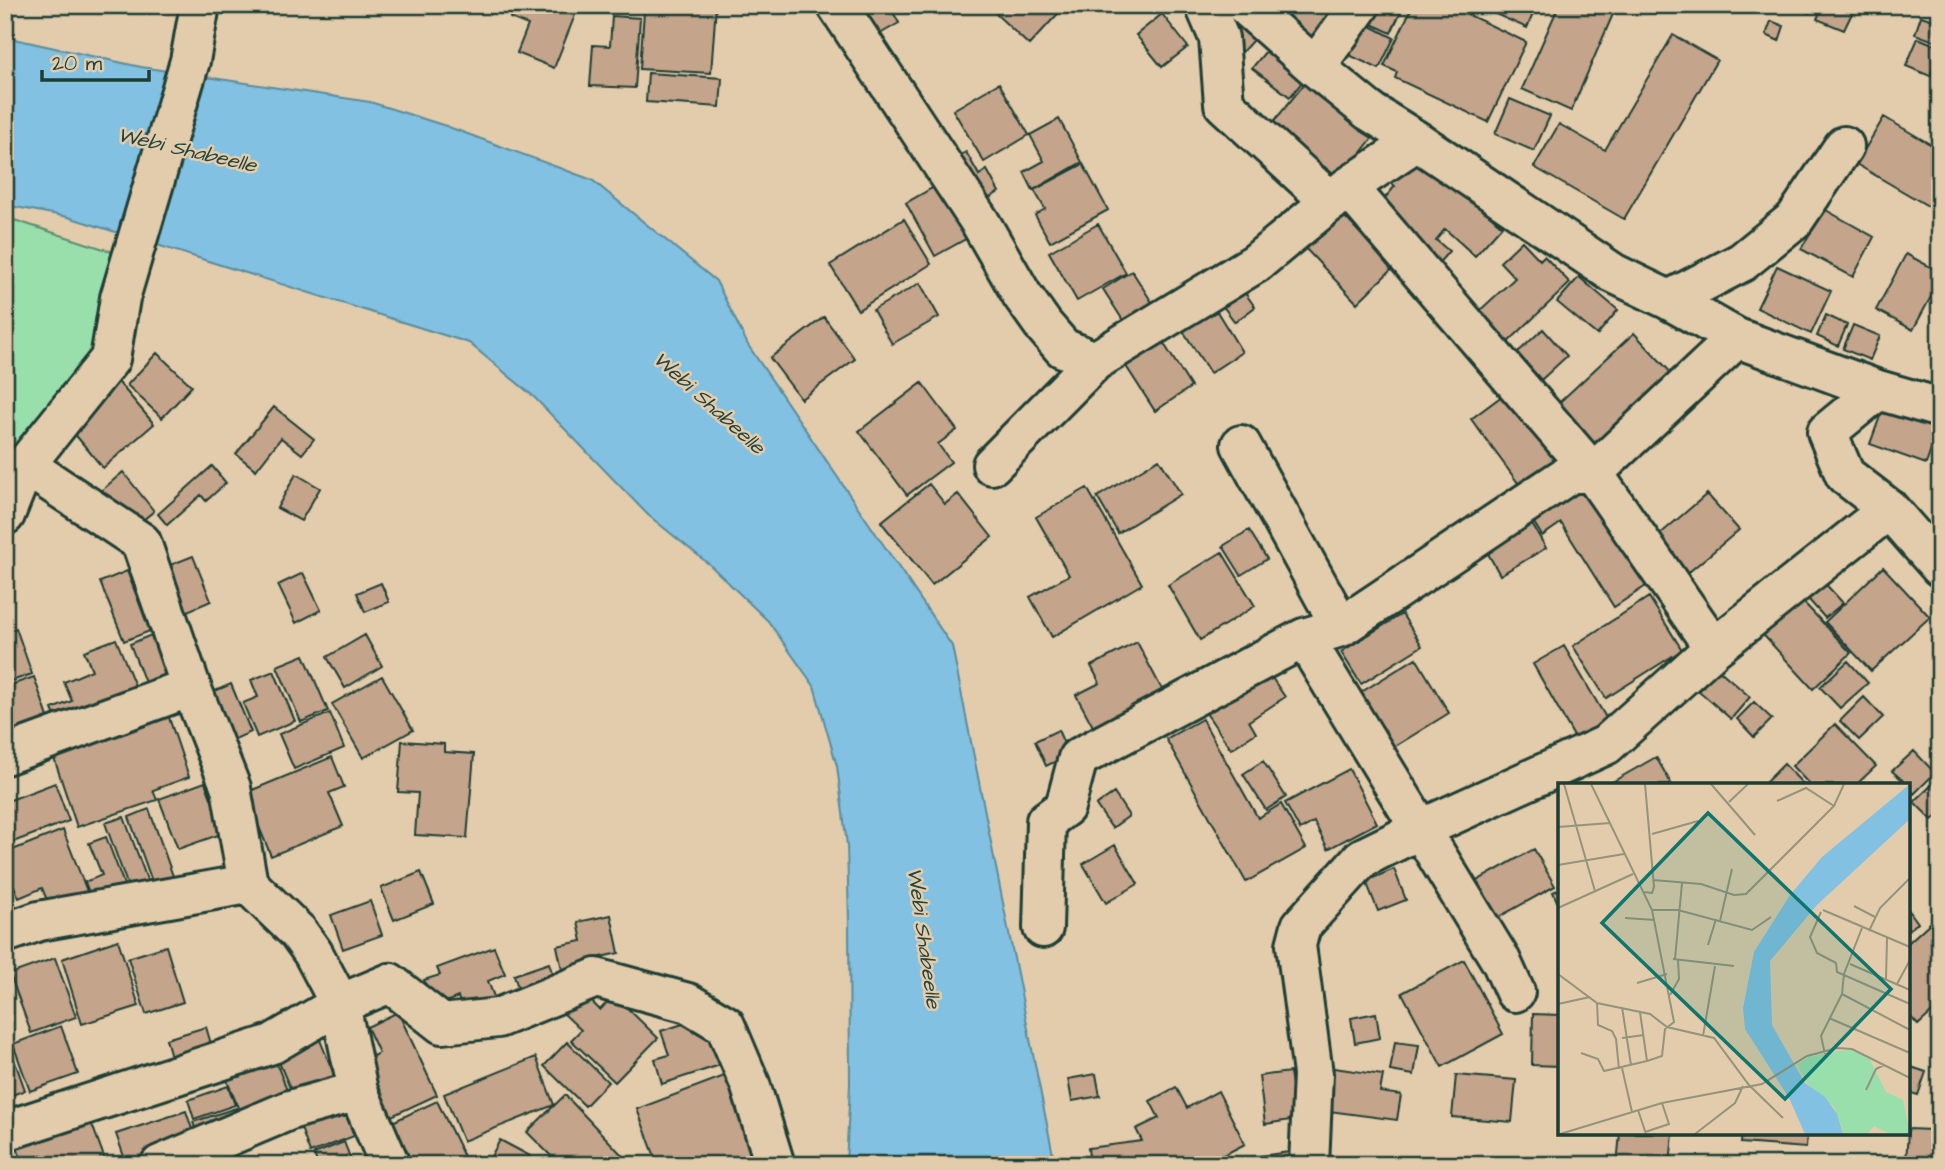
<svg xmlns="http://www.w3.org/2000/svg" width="1945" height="1170" font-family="'Architects Daughter',sans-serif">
  <rect width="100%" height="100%" fill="#e2ccab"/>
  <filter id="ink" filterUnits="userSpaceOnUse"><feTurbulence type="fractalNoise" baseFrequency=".0143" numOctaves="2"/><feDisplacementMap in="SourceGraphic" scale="14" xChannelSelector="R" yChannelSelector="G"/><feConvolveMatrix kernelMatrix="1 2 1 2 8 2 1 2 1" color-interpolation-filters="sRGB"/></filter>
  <g filter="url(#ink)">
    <path fill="#98dfac" stroke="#5c8e70" stroke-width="2" d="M5,217L113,252L96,354L5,487Z"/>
    <path fill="#82c1e2" stroke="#5a8c9c" stroke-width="2" d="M5,37L141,67L370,102L446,126L592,180L716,281L748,345L952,646L1055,1165H846L850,1084L849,922L847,845L837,766L814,686L768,621L710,565L648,515L533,396L469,343L68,217L5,205Z"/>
    <path fill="#c4a48a" stroke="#1f3d34" stroke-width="2" d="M515,5H579L554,68L517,53L528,25L510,18Z
      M609,5H628V10L609,9Z
      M633,5H716L711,73L640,69L644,11L632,9Z
      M854,5H889L899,23L873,38Z
      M961,5H1003V6L962,10Z
      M1004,5H1066L1029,45L996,14Z
      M1269,5H1345L1318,41Z
      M1368,5H1404L1391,33L1361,19Z
      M1413,5H1448L1526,42L1488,122L1395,78L1397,72L1384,66Z
      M1475,5H1537L1527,28Z
      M1559,5H1617L1571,111L1522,89Z
      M1787,5H1812L1809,13Z
      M1823,5H1845L1854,9L1844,30L1817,19Z
      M1162,14L1188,47L1162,67L1136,35Z
      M612,16L640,18L635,88L590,86L593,45L610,46Z
      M1246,16L1262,30L1242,52L1226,38Z
      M1921,16L1940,22V43L1915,34Z
      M1771,21L1784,26L1779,41L1766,35Z
      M1363,22L1394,38L1379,69L1347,54Z
      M1673,35L1717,60L1624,219L1534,167L1559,124L1605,150Z
      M1918,38L1940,47V53L1930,76L1906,66Z
      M1270,46L1308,75L1290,97L1252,68Z
      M648,73L722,78L720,107L646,102Z
      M999,83L1029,135L984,162L953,110Z
      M1305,83L1374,136L1340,179L1271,125Z
      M1510,99L1550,116L1534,151L1495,134Z
      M1884,117L1940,150V213L1856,164Z
      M1059,119L1082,162L1033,190L1024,172L1044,161L1030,135Z
      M1413,149L1502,226L1475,256L1445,229L1436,240L1449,251L1437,265L1375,210L1395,186L1387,179Z
      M966,152L979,175L987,170L999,192L975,207L949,161Z
      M1083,164L1108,210L1050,242L1035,215L1045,209L1034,190Z
      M941,183L971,236L935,256L906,203Z
      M1824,209L1874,237L1853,277L1801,249Z
      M1343,215L1393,268L1357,303L1306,249Z
      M904,219L931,264L858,310L830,265Z
      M1098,224L1126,273L1077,301L1049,252Z
      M1522,241L1540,260L1544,256L1570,283L1505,345L1476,314L1515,278L1500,262Z
      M1906,254L1940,272V280L1913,330L1876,310Z
      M1777,266L1831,291L1811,334L1757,308Z
      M1132,271L1153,304L1124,322L1103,289Z
      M1579,277L1618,310L1597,335L1557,302Z
      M920,283L939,317L892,344L873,310Z
      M1240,286L1255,307L1235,322L1219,301Z
      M1211,302L1242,352L1210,373L1178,323Z
      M1826,315L1847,325L1838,346L1817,336Z
      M824,317L855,359L801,399L770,358Z
      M1853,325L1880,336L1870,360L1843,349Z
      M1543,329L1567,356L1541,380L1517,353Z
      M1634,333L1675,377L1590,456L1549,412Z
      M1161,339L1191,387L1155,411L1124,363Z
      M157,353L192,386L162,418L127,385Z
      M114,377L154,424L103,468L63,420Z
      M922,383L957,430L938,444L951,462L907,495L859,431Z
      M1506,393L1559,465L1524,491L1471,419Z
      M274,407L314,439L302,454L281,438L256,470L236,454Z
      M1883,408L1939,428L1926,464L1870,444Z
      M1159,459L1181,494L1118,533L1097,497Z
      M212,466L226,483L206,501L201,495L167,525L158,514Z
      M123,472L154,511L133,528L102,490Z
      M296,474L320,488L301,521L277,508Z
      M929,484L945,504L958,494L992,537L932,585L881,522Z
      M1581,484L1646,586L1614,607L1561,523L1542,536L1530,516Z
      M1087,488L1142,584L1052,637L1030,597L1069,575L1036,517Z
      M1707,494L1739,530L1683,577L1652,541Z
      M1526,514L1546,548L1500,575L1481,541Z
      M1249,530L1267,559L1241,575L1223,546Z
      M1222,552L1255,606L1200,640L1168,585Z
      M193,556L211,601L183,613L165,567Z
      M1883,567L1930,617L1871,671L1825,622Z
      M127,571L150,631L124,641L100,582Z
      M303,573L321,610L296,623L278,585Z
      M1819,577L1843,603L1825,618L1802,592Z
      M381,583L389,602L365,612L357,593Z
      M1794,592L1851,653L1813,689L1756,627Z
      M1649,597L1682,650L1606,698L1573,646Z
      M1402,614L1422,646L1361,684L1341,652Z
      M16,628L32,674L5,683V632Z
      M151,635L167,676L146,685L130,644Z
      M365,635L382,666L345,688L327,657Z
      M116,639L139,696L60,728L52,709L72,701L64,682L92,670L84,651Z
      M1137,642L1166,697L1097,734L1076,695L1100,683L1091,666Z
      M1564,646L1612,728L1580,747L1533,664Z
      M304,655L328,711L301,722L277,666Z
      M1416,658L1449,713L1386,752L1352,698Z
      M1848,661L1868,683L1840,708L1820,687Z
      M1718,669L1750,697L1731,719L1699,691Z
      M274,671L295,721L257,737L243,703L258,697L251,680Z
      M1268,672L1285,697L1249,721L1256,733L1231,749L1206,713Z
      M382,676L413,730L363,758L332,704Z
      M34,677L49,720L5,735V687Z
      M231,684L251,732L228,742L208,694Z
      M1864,697L1883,717L1859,740L1840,721Z
      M1754,702L1772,719L1754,737L1737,719Z
      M165,706L189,777L153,790L157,800L77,827L50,746Z
      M330,713L344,748L294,769L279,734Z
      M1202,719L1258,818L1281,804L1306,848L1246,882L1166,739Z
      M1835,724L1876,766L1856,785H1810L1792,766Z
      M1058,730L1069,755L1046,766L1035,741Z
      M402,741L444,744V752L474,754L467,838L415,835L418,793L398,792Z
      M1914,751L1935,773L1914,794L1908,785L1892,771Z
      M332,757L344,787L329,793L343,826L271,856L245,793Z
      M1656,757L1672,785H1607Z
      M1263,761L1286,797L1266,810L1243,774Z
      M1784,764L1804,785H1763Z
      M1349,769L1377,823L1328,849L1314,822L1300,830L1285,803Z
      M1938,779L1940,781V813L1932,820L1914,802Z
      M205,782L224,833L178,849L159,799Z
      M55,783L69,821L5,845V802Z
      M1114,793L1129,816L1112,828L1096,805Z
      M149,809L174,879L154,887L129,817Z
      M124,817L149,885L130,892L105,823Z
      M63,830L92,904L50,907L42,888L19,898L5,865V853Z
      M106,837L128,895L95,908L85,882L102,875L89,843Z
      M1115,845L1138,884L1106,903L1083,864Z
      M1534,849L1555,886L1488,923L1468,886Z
      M1394,869L1406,900L1378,911L1366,881Z
      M421,872L434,904L394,920L381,888Z
      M5,880L13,899L5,902Z
      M1560,889V908L1553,892Z
      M370,901L382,935L343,949L331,915Z
      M1908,909L1918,923L1908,930Z
      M611,915L619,953L592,959L595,972L564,979L557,946L582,941L578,922Z
      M1932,921L1940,930V1005L1918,1025L1908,1014V943Z
      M118,940L139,1006L82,1024L62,959Z
      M166,946L183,1002L146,1014L128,958Z
      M494,947L505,974L488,981L496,1002L464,1014L458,997L433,1007L424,980L440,975L437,968Z
      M55,958L76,1017L31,1033L10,974Z
      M1464,960L1503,1034L1442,1067L1402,993Z
      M549,963L555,982L520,994L514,975Z
      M583,993L600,1010L614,995L658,1038L615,1082L571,1040L581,1030L563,1013Z
      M398,1012L437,1095L383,1120L357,1064L379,1053L367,1027Z
      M1376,1013L1380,1038L1355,1043L1351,1018Z
      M1533,1014L1560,1015V1066L1532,1065Z
      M705,1017L720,1065L662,1084L655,1059L669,1055L661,1031Z
      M61,1026L78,1074L30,1091L13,1044Z
      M206,1027L214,1054L174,1067L166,1039Z
      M318,1035L337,1082L295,1100L275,1053Z
      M567,1042L608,1082L585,1106L544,1066Z
      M1395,1042L1419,1045L1414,1075L1390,1071Z
      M9,1045L25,1090L5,1098V1047Z
      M272,1052L288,1093L240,1112L223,1071Z
      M536,1057L554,1105L463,1141L444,1094Z
      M1908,1066L1926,1072L1918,1095L1908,1092Z
      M1327,1067L1383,1075L1380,1092L1401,1095L1397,1120L1321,1110Z
      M1290,1072L1297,1119L1265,1124L1259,1076Z
      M1096,1074L1100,1096L1072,1101L1068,1079Z
      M727,1075L761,1165H658L637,1109Z
      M1456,1075L1516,1080L1512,1122L1452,1117Z
      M228,1086L235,1105L194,1119L188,1100Z
      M1176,1087L1187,1108L1218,1091L1245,1144L1204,1165H1090L1088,1148L1142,1141L1136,1129L1159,1118L1150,1101Z
      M565,1095L622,1155L612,1165H560L527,1132Z
      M437,1101L467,1163L405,1165L386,1125Z
      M236,1108L243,1129L200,1143L193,1122Z
      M186,1111L197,1144L134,1165H127L116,1134Z
      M345,1112L354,1136L310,1153L301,1128Z
      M1940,1113V1163L1939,1164L1934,1114Z
      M90,1119L107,1165H46L42,1155L22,1162L17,1147Z
      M1908,1129L1932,1130L1931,1165H1906Z
      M1620,1133H1673L1670,1165H1617Z
      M1742,1133H1807L1806,1148L1741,1143Z
      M500,1140L530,1156L525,1165H497L489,1160Z
      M344,1142L353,1165H318L314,1154Z
      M5,1147L11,1165H5Z
      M1290,1152L1291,1165H1245L1244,1158Z"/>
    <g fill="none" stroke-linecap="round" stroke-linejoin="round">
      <g stroke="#1f3d34" stroke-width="44">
        <path id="street" d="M837,5L980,222L1022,295L1044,326L1063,348L1095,361
          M1205,5L1219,38L1224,104L1331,202
          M1245,5L1315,67L1369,111L1417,141L1613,273L1669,300L1737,338L1878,390L1940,408
          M1315,67L1360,5
          M1348,187L1593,473L1714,648
          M1669,300L1742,262L1795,219L1844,146
          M1878,390L1827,432L1845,475L1889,509L1940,567
          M1241,445L1341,627
          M25,465L141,542L191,687L231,788L248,884L298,932L313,953L340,1004L358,1091L390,1165
          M992,465L1095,361L1256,263L1348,187L1417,141
          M1304,638L1501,961L1515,992
          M5,755L191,687
          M1043,928L1046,821L1065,807L1078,758L1304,638L1341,627L1571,473H1593L1737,338
          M5,933L39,921L248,884
          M5,1131L272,1044L340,1004L390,983L442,1024L498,1018L596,978L688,1003L725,1025L750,1084L775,1165
          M160,1165L290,1110L358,1091
          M1309,1165L1313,1074L1296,945L1301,926L1362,858L1421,829L1606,745L1714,648L1889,509"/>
      </g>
      <g stroke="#1f3d34" stroke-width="44">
        <path id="secondary" d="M5,515L25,465L110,359L120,298L190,61L200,5"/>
      </g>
      <use href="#street" stroke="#e2ccab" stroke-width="38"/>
      <use href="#secondary" stroke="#e2ccab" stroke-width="38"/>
    </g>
  </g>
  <g text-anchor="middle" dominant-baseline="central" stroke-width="5" stroke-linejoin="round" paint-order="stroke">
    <g font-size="21" font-style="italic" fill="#24443d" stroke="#e2ccab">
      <text transform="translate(187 150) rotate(13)">Webi Shabeelle</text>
      <text transform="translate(709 403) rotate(42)">Webi Shabeelle</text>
      <text transform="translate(924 938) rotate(82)">Webi Shabeelle</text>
    </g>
  </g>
  <g transform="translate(1558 783)">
    <rect width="352" height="352" fill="#e2ccab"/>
    <path d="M293,266L311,275L328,309L345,317L352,351H332L316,343L309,351H286L276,324L250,301L239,282L250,274Z" fill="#98dfac"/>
    <path d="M352,1V36L259,122L212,178L214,242L247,300L267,314L279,331L285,351H247L231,315L187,246L185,225L196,169L232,112L264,74Z" fill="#82c1e2"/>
    <path fill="none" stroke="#94937b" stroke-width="2" d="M6,1L37,108M153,1L197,52M219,18L248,5L276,23M171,19L190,1M0,44L52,40M94,51L140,38M0,82L66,71M95,97L143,101L176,112L188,111L276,23L286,1M85,109L94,110L96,104L87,1M296,123L317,134M0,125L75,91M94,127H120L194,147L213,134M265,127L352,164M263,129L252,154L259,170L278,180L279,189L352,221M67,135L97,137M162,138L174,86M311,148L322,125L352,95M150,162L158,136M115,176L176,183M117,176L124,100M292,181L352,207M0,191L39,220L92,231L109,244L156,255L191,302L225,335M328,196L329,155M79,200L109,191M339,201L352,177M284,211L352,247M112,212L121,196L120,177M39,220L40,242L54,248L58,256L61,286M0,221L32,214M64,224L73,282M82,229L89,278M271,235L352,270M145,253L157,183M64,255L86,252M23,270L40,276L46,288L89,278L104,273L107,246L116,239L94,127L33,1M267,271L263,253L284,211L286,191L304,145M64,285L74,329M308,307L318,286L326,282M80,327L88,351M87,349L111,341L104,320M2,351L104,320L204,301L249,273L279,265L294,266L352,295M137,351L177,320L185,303"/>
    <path fill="#0f766e" fill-opacity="0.15" stroke="#0f766e" stroke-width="3.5" d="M150,30L333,206L227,316L44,140Z"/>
    <rect width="352" height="352" fill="none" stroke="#1f3d34" stroke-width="3.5"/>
  </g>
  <rect width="1945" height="1170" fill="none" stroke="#e2ccab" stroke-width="28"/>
  <rect x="14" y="14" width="1917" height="1142" fill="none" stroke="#1f3d34" stroke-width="2.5" filter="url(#ink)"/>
  <path d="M42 70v10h107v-10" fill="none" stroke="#1f3d34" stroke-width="3.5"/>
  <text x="52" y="70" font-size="21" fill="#1f3d34" stroke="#e2ccab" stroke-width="5" paint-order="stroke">20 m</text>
</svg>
